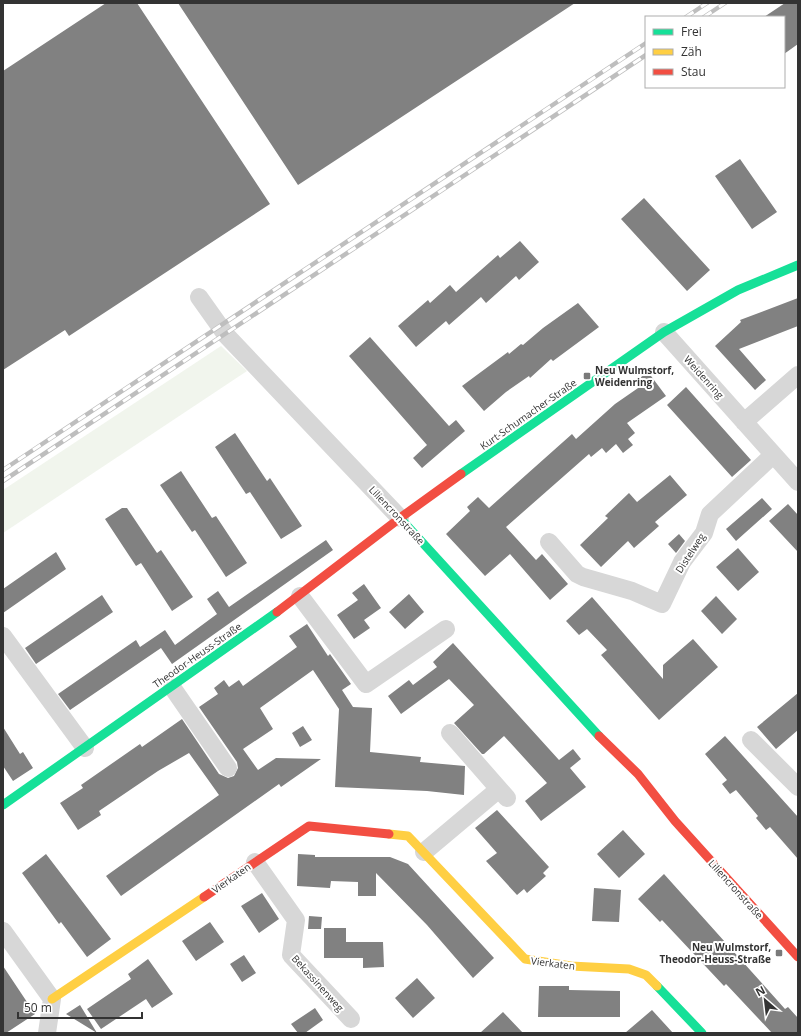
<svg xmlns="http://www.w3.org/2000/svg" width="801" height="1036" font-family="'Open Sans',sans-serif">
  <rect width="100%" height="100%" fill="#fff"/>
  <path fill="#f1f5ed" d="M221,346L247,371L3,533V490Z"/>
  <path fill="#818181" d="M106,3H137L270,204L69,336L65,330L3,370V71Z
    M178,3H575L298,185Z
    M785,3H798V44L784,54V17H764Z
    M740,159L777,212L752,229L715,176Z
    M644,198L710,270L687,291L621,219Z
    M520,241L539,262L519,280L516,276L486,303L481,297L449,325L446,321L416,347L398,326L428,300L430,303L450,285L456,292L498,255L500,258Z
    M798,298V326L739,349L766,380L755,390L715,346L741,322L740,320Z
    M578,303L599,327L553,361L551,359L530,378L529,376L506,392L484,411L462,386L508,352L509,354L521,344L523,345L543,328Z
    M370,337L449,426L456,420L465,431L422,468L413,458L427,445L349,356Z
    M648,372L666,396L627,423L635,433L628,439L633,445L623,453L616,444L606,453L602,448L591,457L589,454L506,527L536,560L542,554L568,584L550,600L510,554L485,576L446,534L470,511L467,507L478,497L489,508L572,434L576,439L615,404L641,386L637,380Z
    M686,387L751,460L732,477L667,405Z
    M235,433L267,481L270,478L302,526L281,539L250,492L246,494L215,447Z
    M181,471L212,518L216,516L247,563L226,577L195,530L192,532L160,485Z
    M670,475L687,495L655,522L659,526L634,548L628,541L601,567L580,545L608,518L605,516L629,493L637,502Z
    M762,498L772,509L736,541L726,529Z
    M788,504L798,515V552L769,521Z
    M122,508H127L157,553L161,550L193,597L172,611L141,563L136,566L105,519Z
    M679,534L685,541L676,553L668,544Z
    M326,540L333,550L172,664L161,648L70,710L58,694L136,640L140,647L165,630L175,645L217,614L207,599L218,591L229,607Z
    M738,548L759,572L738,591L716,567Z
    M56,552L66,569L3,613V589Z
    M364,584L381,608L364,620L370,628L354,639L337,615L358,600L352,593Z
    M409,594L424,612L405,629L389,612Z
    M102,595L113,612L36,664L25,648Z
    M716,596L737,619L722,634L701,611Z
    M592,597L663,679V665L693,639L718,667L659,720L601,655L607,650L587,629L579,635L566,621Z
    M307,624L328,656L330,654L351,684L342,690L353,707L372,708L370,752L421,757L420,762L465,766L464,795L427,791L335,787L339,709L313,670L260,708L273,729L243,749L258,770L276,758L321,759L281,787L279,784L121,896L106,876L219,795L189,753L158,771L99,811L101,815L78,830L60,803L83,788L81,785L140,744L142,747L182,719L219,774L228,778L234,776L238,768L237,762L199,707L218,694L214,688L224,680L229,687L239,680L243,686L297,647L289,636Z
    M453,643L559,760L573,749L581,759L570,768L586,787L541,821L525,801L547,783L504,736L484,754H482L454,723L474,705L449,679L401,714L388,696L409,680L413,685L437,667L433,662Z
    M798,693V730L776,749L757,727Z
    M303,726L312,740L300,747L292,733Z
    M3,727L20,754L23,752L33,768L13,781L3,766Z
    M725,736L798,817V859L770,827L766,830L756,818L758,816L736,790L730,794L722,784L727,780L705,754Z
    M497,810L549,867L543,873L546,876L527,893L524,889L517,895L486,861L497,853L475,828Z
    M623,830L645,854L619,878L597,854Z
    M46,854L111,939L87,957L61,922L59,924L22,873Z
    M298,854L315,855V857H390L408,864L494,958L473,978L427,925L376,873V896H358V882L331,881L330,888L297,886Z
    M664,874L785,1009L788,1007L798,1018V1033H772L726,984L724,986L662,920L660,922L638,899Z
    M594,888L621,890L619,922L592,921Z
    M262,893L279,919L259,933L241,906Z
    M309,916L322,917L321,929H308Z
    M210,922L224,942L196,961L182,941Z
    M324,928H346V942H383L384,967L363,968V958H324Z
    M244,955L256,973L242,982L230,964Z
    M148,959L173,994L152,1008L146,999L101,1029L87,1009L131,979L128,974Z
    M3,966L35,1014L6,1033H3Z
    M417,978L435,998L413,1018L395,998Z
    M539,986H569V990L620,991V1017H538Z
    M80,1005L97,1033L66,1014Z
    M315,1008L323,1020L305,1033H298L291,1024Z
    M652,1010L673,1033H625Z
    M503,1012L523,1033H480Z"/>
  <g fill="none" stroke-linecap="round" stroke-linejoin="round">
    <path stroke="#d7d7d7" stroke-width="18" d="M199,297L226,335L400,518
      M664,332L798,482
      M744,422L798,375
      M549,542L577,574L583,577L632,591L662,604L682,562L704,533L710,514L773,455
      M300,596L366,684L446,629
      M3,636L85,748
      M172,687L228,768
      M450,733L499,789
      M751,740L798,787
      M424,852L499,789L507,798
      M255,862L296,920L291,955L351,1019
      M3,931L52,999L47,1033"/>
    <path stroke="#16e098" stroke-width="9" d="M461,474L664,332L738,290L798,265
      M400,518L599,736
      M3,805L277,612
      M657,986L702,1033"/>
    <path stroke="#ffcf43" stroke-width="9" d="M389,834L408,836L525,959L571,966L629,969L646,975L657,986
      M52,999L204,897"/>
    <path stroke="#f24e42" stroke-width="9" d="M277,612L400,518L461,474
      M599,736L638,774L675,821L798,957
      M204,897L309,826L389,834"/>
    <g stroke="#bebebe" stroke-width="4.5">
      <path id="rail" d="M686,17L707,3
        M704,17L725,3
        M3,470L646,43
        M3,481L646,55"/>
    </g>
    <use href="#rail" stroke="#fff" stroke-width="3" stroke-dasharray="9" stroke-linecap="butt"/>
  </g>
  <g fill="#7a7a7a" stroke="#fff" stroke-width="1.5">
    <rect x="583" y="372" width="8" height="8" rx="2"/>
    <rect x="775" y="949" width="8" height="8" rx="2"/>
  </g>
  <g text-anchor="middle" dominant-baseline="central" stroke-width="4" stroke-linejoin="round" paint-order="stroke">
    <g font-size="10" font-weight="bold" fill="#333" stroke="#fff" text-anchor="start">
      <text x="595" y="370">Neu Wulmstorf,<tspan x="595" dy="12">Weidenring</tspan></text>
      <text x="771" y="947" text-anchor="end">Neu Wulmstorf,<tspan x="771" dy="12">Theodor-Heuss-Straße</tspan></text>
    </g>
    <g font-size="10" fill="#333" stroke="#fff">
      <text transform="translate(704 377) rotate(48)">Weidenring</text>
      <text transform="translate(528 414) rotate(-35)">Kurt-Schumacher-Straße</text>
      <text transform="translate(397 515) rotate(47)">Liliencronstraße</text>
      <text transform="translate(690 553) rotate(-57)">Distelweg</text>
      <text transform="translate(197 655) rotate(-35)">Theodor-Heuss-Straße</text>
      <text transform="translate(231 878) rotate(-35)">Vierkaten</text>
      <text transform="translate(736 889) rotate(48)">Liliencronstraße</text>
      <text transform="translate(553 963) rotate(7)">Vierkaten</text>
      <text transform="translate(318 983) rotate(48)">Bekassinenweg</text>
    </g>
  </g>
  <rect width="801" height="1036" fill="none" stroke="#333333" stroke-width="8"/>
  <rect x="645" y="16" width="140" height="72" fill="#ffffff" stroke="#adadad"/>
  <rect x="653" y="29" width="20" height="6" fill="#16e098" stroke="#adadad"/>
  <text x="681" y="36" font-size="12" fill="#333333">Frei</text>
  <rect x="653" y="49" width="20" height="6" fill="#ffcf43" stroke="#adadad"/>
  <text x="681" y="56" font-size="12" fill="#333333">Zäh</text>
  <rect x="653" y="69" width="20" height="6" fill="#f24e42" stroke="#adadad"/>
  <text x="681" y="76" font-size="12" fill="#333333">Stau</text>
  <g transform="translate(765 1000) rotate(332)" stroke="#ffffff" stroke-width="3" paint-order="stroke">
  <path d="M0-3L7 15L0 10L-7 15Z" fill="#333333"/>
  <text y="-6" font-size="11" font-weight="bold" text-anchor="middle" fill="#333333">N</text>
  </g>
  <path d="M18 1012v6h124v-6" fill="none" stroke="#333333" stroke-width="2"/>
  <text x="24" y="1012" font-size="12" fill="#333333" stroke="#ffffff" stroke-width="3" paint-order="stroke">50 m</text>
</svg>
